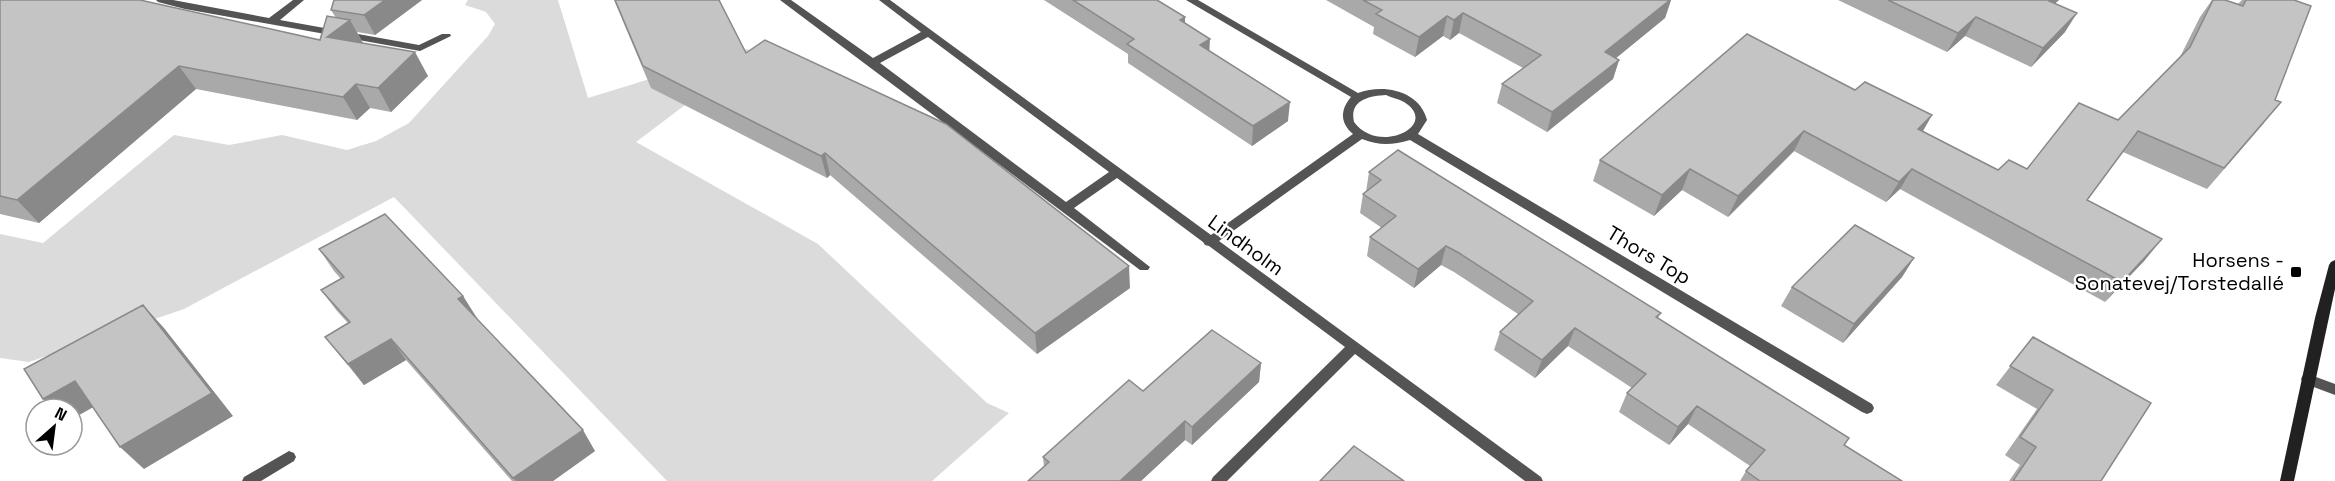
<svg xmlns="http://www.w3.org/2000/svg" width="2335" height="481" font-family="'Space Grotesk',sans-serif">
  <rect width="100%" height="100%" fill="#fff"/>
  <path fill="#dbdbdb" d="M468,0H558L588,98L747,49L754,53L636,142L818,244L987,403L1009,413L932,481H667L394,197L184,309L29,362L0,358V234L43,243L174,135L229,145L282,135L347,150L376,141L409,123L488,36L495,24L486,12L465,5Z"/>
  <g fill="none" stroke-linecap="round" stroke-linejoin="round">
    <path fill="#545454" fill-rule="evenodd" d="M156,0H173L269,18L293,0H304L280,20L419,45L442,34H450L451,36L420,51L185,9L158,2Z
      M780,0H791L873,58L921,32L879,0H890L1211,235L1353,134C1340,123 1340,110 1351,97L1186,0H1198L1358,93C1384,83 1420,91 1427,120L1418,134L1872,404L1874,408L1872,412L1867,414L1862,412L1410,140C1392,145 1380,146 1362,139L1219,241L1541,477L1543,481H1525L1355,354L1227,481H1211L1213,477L1345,347L1209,246L1205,245L1203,242L1117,178L1074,208L1150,267L1148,270H1140ZM928,37L1109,172L1066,202L880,63ZM1386,95C1392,98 1399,99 1404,102C1441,125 1379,156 1354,122C1349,100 1369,96 1386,95Z
      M2308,374L2335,384V395L2303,383L2301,379L2303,375Z
      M289,451L294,453L296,457L294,461L261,481H242L244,477Z"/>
    <path fill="#212121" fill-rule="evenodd" d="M2335,260V289L2294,481H2280L2315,318L2329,265L2331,262Z"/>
  </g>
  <path fill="#a9a9a9" d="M0,0L320,40L336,18L331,10L422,0L375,35L357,32L363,43L428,76L391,112L370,108L357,120L196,89L39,223L0,214Z
    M614,0H719L746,53L1130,288L1037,354L830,175L827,178L651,88Z
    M1044,0H1157L1185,17V24L1209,51L1288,121L1252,146L1128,63V54Z
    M1326,0H1671L1665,18L1616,58L1619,60L1613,79L1547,132L1497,103L1502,84L1523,68L1459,33L1450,40L1443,36L1415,57L1373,34L1374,27Z
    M1838,0H2059L2055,3L2065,32L2031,67L1965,36L1947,52Z
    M2212,0H2225L2238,4L2242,0H2294L2264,123L2207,189L2123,152L2087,200L2145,260L2105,302L1900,189L1886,202L1794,151L1728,217L1682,190L1654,216L1593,181L1600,160L1855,90L1932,115L1923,131L1998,170L2027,169L2118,120L2180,57L2200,17Z
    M1369,172L1661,313L1658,318L1849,438L1844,445L1902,481H1740L1746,471L1750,466L1688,424L1669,445L1619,412L1627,393L1632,388L1568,346L1535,378L1494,350L1500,332L1518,314L1454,272L1441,265L1414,288L1367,256L1370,237L1382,228L1360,213L1363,194L1366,192Z
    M319,249L463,296L476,318L595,451L553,481H512L406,360L364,385L325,337L348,323L337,311L321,290L341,279L334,271Z
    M1914,258L1902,277L1843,343L1781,306L1792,287Z
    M2033,337L2101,481H2009L2020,465L2005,455L2037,409L1996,385Z
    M1261,363L1259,382L1192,445L1185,440L1141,481H1028L1044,467L1043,457L1143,391Z"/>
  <path fill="#898989" d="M385,0H422L375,35L364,15Z
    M1670,0H1671L1665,18L1599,72L1605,52Z
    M2050,0H2059L2037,20Z
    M1463,13L1459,33L1450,40L1454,20Z
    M2077,13L2065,32L2031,67L2043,48Z
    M1447,16L1443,36L1415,57L1419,37Z
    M1185,17V37L1180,20Z
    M1976,17L1965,36L1947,52L1958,33Z
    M350,20L363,43L327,37Z
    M1210,39L1209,58L1200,45Z
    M415,52L428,76L391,112L378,88Z
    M1619,60L1613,79L1547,132L1552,112Z
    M179,66L196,89L39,223L17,200Z
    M356,84L370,108L357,120L343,97Z
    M1290,102L1288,121L1252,146L1253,126Z
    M1932,115L1920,136L1918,129Z
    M1804,131L1794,151L1728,217L1738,196Z
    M825,153L830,175L827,178L821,156Z
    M1690,169L1682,190L1654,216L1662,195Z
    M1912,169L1900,189L1886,202L1899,182Z
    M2162,239L2145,260L2105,302L2122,282Z
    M1446,246L1441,265L1414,288L1418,269Z
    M1914,258L1902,277L1843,343L1854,324Z
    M1129,266L1130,288L1037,354L1035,333Z
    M463,296L477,318L472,321L458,299Z
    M143,305L164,328L233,416L144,469L120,447Z
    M1575,328L1568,346L1535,378L1542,360Z
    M391,339L406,360L364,385L348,364Z
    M1261,363L1259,382L1192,445V427Z
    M75,381L99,404L72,419V409H54L43,399Z
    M1697,406L1688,424L1669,445L1678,427Z
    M1185,421V440L1141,481H1120Z
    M583,430L595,451L553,481H516L513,478Z"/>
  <path fill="#c4c4c4" stroke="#898989" stroke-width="1.5" d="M0,0H140L320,40L327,16L350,20L327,37L415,52L378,88L356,84L343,97L179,66L17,200L0,196Z
    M334,0H385L364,15L331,10Z
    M615,0H719L746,53L765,40L946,124L1129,266L1035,333L825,153L821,156L643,66Z
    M1073,0H1157L1185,17L1180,20L1210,39L1200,45L1290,102L1253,126L1127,44L1134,39Z
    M1363,0H1670L1605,52L1619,60L1552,112L1502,84L1541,55L1463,13L1454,20L1447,16L1419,37L1376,14L1382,10Z
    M1888,0H2050L2049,1L2077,13L2043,48L1976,17L1958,33Z
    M2213,0H2225L2243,6L2246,0H2294L2311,6L2275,100L2281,102L2224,168L2138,131L2087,200L2162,239L2122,282L1912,169L1899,182L1804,131L1738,196L1690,169L1662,195L1600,160L1747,34L1855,90L1865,82L1932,115L1918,129L1998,170L2009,160L2027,169L2079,103L2118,120L2190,47Z
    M1398,150L1661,313L1656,317L1849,438L1844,445L1902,481H1760L1746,471L1765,450L1697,406L1678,427L1627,393L1646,374L1575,328L1542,360L1500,332L1533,301L1459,253L1446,246L1418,269L1370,237L1396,216L1363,194L1381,180L1369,172Z
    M385,214L463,296L458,299L583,430L513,478L391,339L348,364L325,337L350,322L321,290L344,277L319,249Z
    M1855,225L1914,258L1854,324L1792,287Z
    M143,305L212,393L120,447L75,381L43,399L24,369Z
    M1212,330L1261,363L1192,427L1185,421L1120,481H1028L1049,462L1043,457L1129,380L1143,391Z
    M2033,337L2151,403L2101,481H2013L2036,447L2020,437L2053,390L2010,366Z
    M1354,446L1404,481H1320Z"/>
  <rect fill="#000" stroke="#fff" stroke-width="2" x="2290" y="266" width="12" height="12" rx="3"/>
  <g text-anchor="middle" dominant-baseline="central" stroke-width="4.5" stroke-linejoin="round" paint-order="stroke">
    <g font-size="20" fill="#000" stroke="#fff">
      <text transform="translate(1246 245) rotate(36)">Lindholm</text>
      <text transform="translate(1649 255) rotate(31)">Thors Top</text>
    </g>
    <g font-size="20" fill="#000" stroke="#fff" text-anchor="end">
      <text x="2284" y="260">Horsens -<tspan x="2284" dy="23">Sonatevej/Torstedallé</tspan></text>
    </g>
  </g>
  <g transform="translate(54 427) rotate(28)"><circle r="28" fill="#ffffff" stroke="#999999" stroke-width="1.5"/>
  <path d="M0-4.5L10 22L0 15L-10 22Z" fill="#000000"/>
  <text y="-9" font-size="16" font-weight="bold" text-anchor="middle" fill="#000000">N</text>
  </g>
</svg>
